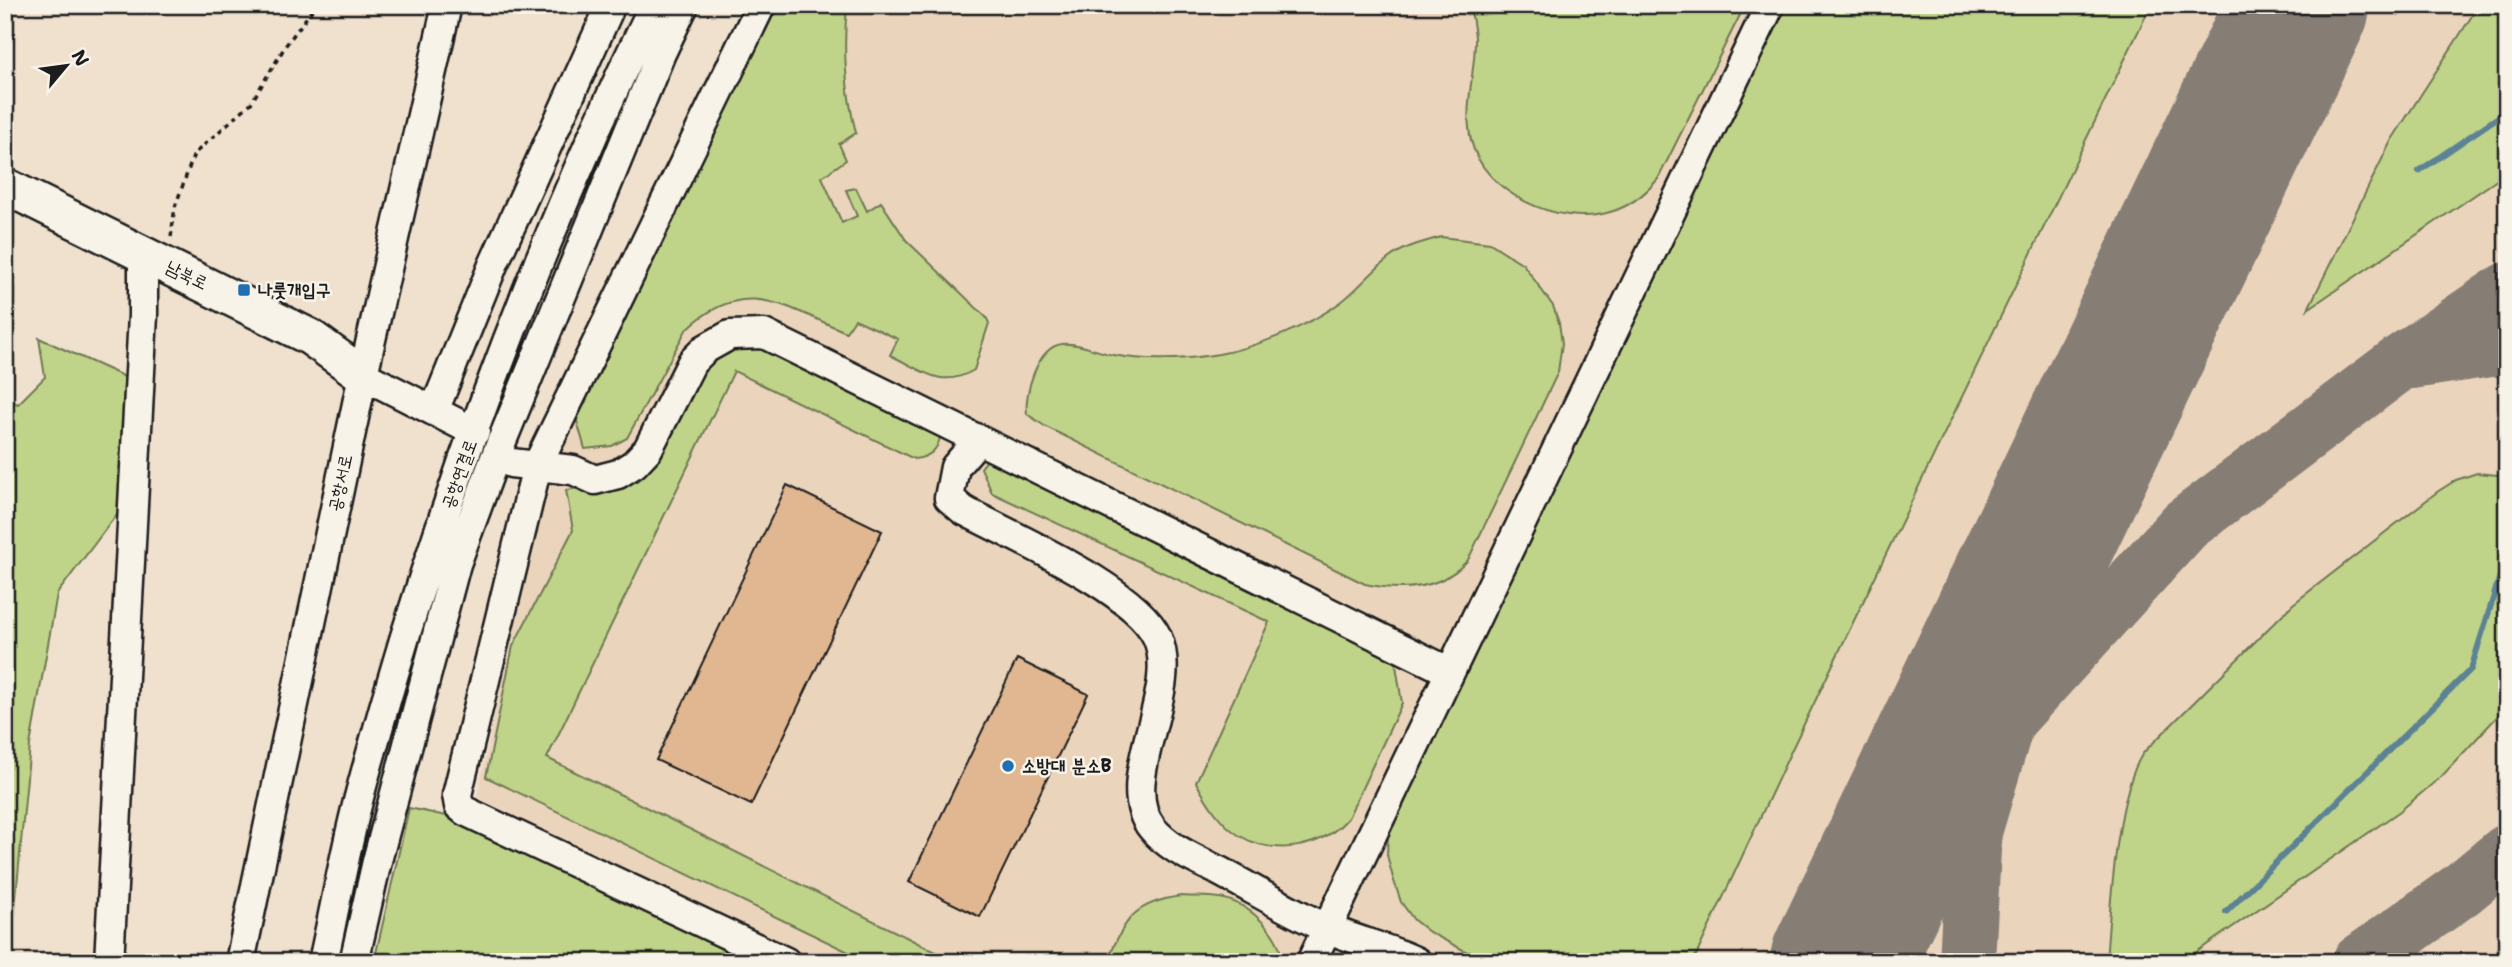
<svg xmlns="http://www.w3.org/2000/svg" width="2512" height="967" font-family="'Shantell Sans','Poor Story',sans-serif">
  <rect width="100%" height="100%" fill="#f0e1ce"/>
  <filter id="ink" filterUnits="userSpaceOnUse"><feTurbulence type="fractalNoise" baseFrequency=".0143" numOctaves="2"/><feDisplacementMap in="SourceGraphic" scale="14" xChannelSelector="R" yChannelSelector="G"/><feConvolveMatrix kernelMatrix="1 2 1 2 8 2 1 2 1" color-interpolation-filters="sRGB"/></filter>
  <g filter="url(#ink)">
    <path fill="#ebd4bc" d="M777,5H2507V962H818L477,797L536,526L549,483L569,484L577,456L561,453Z"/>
    <path fill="#c0d489" stroke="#6e7852" stroke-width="2" d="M771,5H847C843,50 845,89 856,133L839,144L846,160L822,177L842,223L857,216L846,190L856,188L867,211L881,202L906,240L986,317L989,323L974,370C941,390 922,370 890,355L898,339L855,319L846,332C784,306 743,275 686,330L627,438L612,446L585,449L575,414Z
      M1470,5H1745L1658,179C1646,193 1629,207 1610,212C1559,228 1483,193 1471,140C1463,106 1476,71 1475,37C1474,27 1472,16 1470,5Z
      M1786,5H2151L1792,749L1693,962H1486L1429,932L1414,920L1401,902L1393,878L1387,855L1388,834Z
      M2479,5H2507V173L2308,309L2391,141Z
      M1441,237L1490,243L1523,264L1553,306L1559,323L1562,343L1558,372L1468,560C1441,590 1402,592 1365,584L1046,427L1027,414C1024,394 1037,347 1062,344C1077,342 1098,352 1114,355C1149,362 1184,360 1219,354C1260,346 1307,327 1341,302C1357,290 1371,272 1388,259C1403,247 1423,242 1441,237Z
      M730,333L942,427C940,446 934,457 914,459L734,371L547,758L956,962H869L486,777L513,646L573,530L566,490L619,482L700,358Z
      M39,338L125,377L123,506L57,594L30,745L10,962H5V398L18,404L45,377Z
      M990,456L1381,640L1396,665L1402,703L1348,818C1322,848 1276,857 1240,836C1220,824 1207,802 1196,782L1269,622L992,493L981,468Z
      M2477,473L2507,476V706L2442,776L2400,811L2182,962H2106C2110,912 2116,790 2144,752L2293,604L2437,492L2456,480Z
      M409,808L446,816L765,962H374Z
      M1181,896C1195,897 1211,896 1225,899C1250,905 1283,935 1281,962H1107C1125,920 1132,903 1181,896Z"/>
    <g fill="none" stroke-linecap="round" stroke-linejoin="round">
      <path stroke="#5b8295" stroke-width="6" d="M2419,171L2507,111
        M2226,912L2471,669L2506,557"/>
      <path stroke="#867e75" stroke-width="56" d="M2412,361L2497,348L2507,351
        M1842,962L1932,820L2007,721L2185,525L2400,363L2507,290
        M1967,962L1974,832L2007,721L2025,639L2081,458
        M2360,962L2461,890L2507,852"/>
      <path stroke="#867e75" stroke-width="142" d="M1841,962L2299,5"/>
    </g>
    <path fill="#e0b791" stroke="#1c1c1c" stroke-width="2" d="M787,485L882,531L751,805L656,760Z
      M1017,659L1088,694L980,917L909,882Z"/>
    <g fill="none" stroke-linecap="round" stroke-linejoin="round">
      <g stroke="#1c1c1c" stroke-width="33">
        <path id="minor" d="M761,5L537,466L457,795L459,806L465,811L786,962
          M363,375L475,432
          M434,411L493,265L611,5
          M979,439L955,467L949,498L963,510C1011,536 1135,589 1157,637C1182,692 1114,781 1152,828C1169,849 1196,859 1219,871C1255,890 1290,912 1327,928C1356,941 1388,948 1417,962
          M511,463L573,470L595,480L618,474L634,464L648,449L692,362L705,349L730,335L764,334L1450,672
          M109,962L143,315V256
          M240,962L363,375L447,5
          M323,962C336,903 346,844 362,786C434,518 532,255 654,5
          M354,962L377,861L456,564L495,458L661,53L684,5
          M1311,962L1770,5"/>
      </g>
      <g stroke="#1c1c1c" stroke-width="40">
        <path id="major" d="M5,186L310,337L363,375"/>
      </g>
      <path stroke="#1c1c1c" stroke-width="3.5" stroke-dasharray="5 5" stroke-linecap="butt" d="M171,237L175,207L194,154L251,103L286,45L316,5"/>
      <use href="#minor" stroke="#f7f3e8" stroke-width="28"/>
      <use href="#major" stroke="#f7f3e8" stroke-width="35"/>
    </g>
  </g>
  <g fill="#1f6fb2" stroke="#f7f3e8" stroke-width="2.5">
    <rect x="237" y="283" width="14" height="14" rx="3.5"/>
    <circle cx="1008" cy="766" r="7"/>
  </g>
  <g text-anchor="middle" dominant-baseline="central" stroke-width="5" stroke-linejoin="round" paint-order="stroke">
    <g font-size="18" fill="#1c1c1c" stroke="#f7f3e8">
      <text transform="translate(187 275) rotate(26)">남북로</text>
      <text transform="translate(459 474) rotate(-70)">공항연결로</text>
      <text transform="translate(340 483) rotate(-78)">공항서로</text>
    </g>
    <g font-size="18" font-weight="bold" fill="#1c1c1c" stroke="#f7f3e8" text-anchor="start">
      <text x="258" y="290">나룻개입구</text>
      <text x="1022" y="766">소방대 분소B</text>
    </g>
  </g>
  <rect width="2512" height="967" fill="none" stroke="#f7f3e8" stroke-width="28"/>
  <rect x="14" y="14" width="2484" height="939" fill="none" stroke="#1c1c1c" stroke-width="2.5" filter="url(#ink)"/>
  <g transform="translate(66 66) rotate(61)" stroke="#f7f3e8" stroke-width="5" paint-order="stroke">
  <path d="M0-5L12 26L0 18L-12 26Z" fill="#1c1c1c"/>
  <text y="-10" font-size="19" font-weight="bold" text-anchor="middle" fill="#1c1c1c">N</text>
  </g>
</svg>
